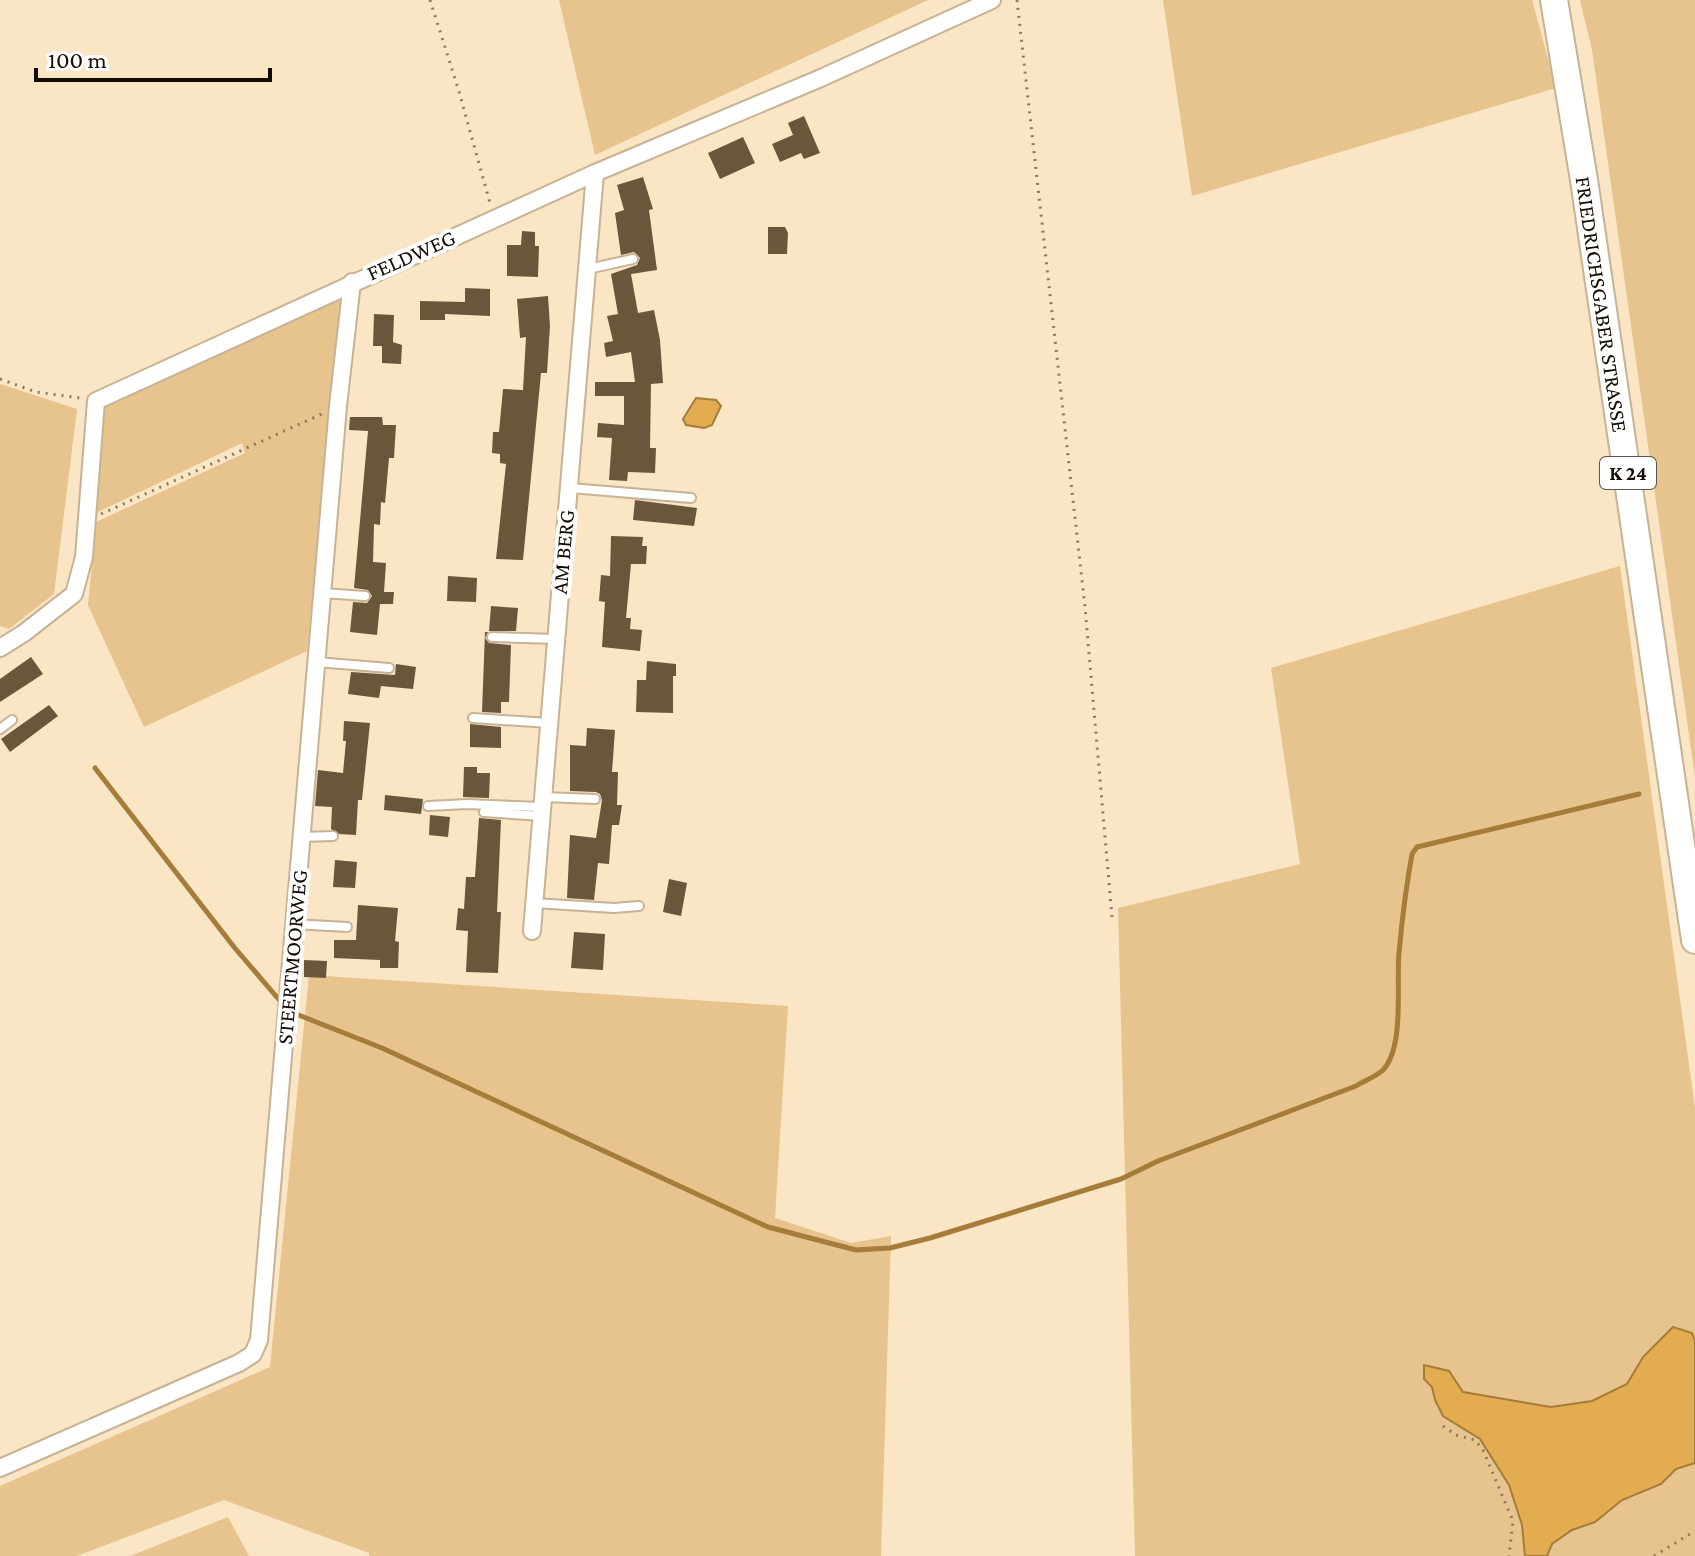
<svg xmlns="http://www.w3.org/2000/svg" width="1695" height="1556" font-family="'Crimson Pro',serif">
  <rect width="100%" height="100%" fill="#fae5c5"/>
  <path fill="#e7c38d" d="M559,0H928L595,155Z
    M1163,0H1532L1556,88L1192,196Z
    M1580,0H1695V777L1592,50Z
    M341,296L307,651L144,727L88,605L96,522L245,453L242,443L94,514L102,407Z
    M0,384L77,409L54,594L9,629L0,626Z
    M1620,566L1695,1108V1341L1692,1333L1673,1327L1643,1357L1627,1384L1592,1401L1551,1407L1463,1392L1449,1371L1432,1387L1435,1400L1443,1416L1480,1439L1509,1485L1522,1525L1525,1556H1135L1118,908L1300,864L1271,668Z
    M309,975L788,1006L775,1218L851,1243L891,1236L881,1556H369V1553L224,1500L77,1556H0V1486L270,1367Z
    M1695,1463V1556H1547L1551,1544L1572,1530L1595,1522L1622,1500L1661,1484L1676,1469Z
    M228,1517L249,1556H130Z"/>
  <path fill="#e4ac50" stroke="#a57c39" stroke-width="2" d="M696,398L716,400L721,406L712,425L704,428L686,425L683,419Z
    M1673,1327L1692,1333L1695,1341V1463L1676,1469L1661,1484L1622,1500L1595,1522L1572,1530L1552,1544L1547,1556H1525L1522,1525L1509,1485L1480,1439L1443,1416L1435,1400L1432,1387L1424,1379V1365L1449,1371L1463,1392L1551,1407L1592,1401L1627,1384L1643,1357Z"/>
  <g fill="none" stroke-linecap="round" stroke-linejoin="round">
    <path stroke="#a57c39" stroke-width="5" d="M95,768L234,947L281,1002
      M296,1014L382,1048L768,1227L856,1250L890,1248L930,1238L1121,1179L1158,1161L1356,1086C1364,1081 1377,1076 1383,1070C1405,1046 1396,984 1399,953C1402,920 1406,887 1412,854L1417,847L1639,794"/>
  </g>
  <path fill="#69573b" d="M804,116L820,153L804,159L801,153L780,162L772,144L793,135L788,123Z
    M743,137L755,163L720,179L708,153Z
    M643,177L653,209L649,210L657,270L631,274L638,313L654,310L660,340L663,383L651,384L650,448H656L655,473L628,472L627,481L609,480L612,438L597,437L598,423L624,425V396H595V382H635L631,352L606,357L604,343L613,341L607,316L618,314L611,274L637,265L640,258L634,252L621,255L615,213L624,210L617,185Z
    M768,227H785L788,233L787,254H768Z
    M522,231L535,232V246H539L538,277L507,276V245H521Z
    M465,288L490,289V316L445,314V320H420V301L465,302Z
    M548,296L550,326L547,373H541L523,560L496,559L506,464L500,463V454L492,453L493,432H499L503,389L523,390L526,337L520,338L517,299Z
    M374,314L394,315L393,342L402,345L401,364L382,363V346H373Z
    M350,417H382L383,425H396L394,458H389L385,503L381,502L380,525L374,524L373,562L386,563L384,592H394L393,604H380L377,635L350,632L353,602L367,603L372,596L368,590L354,588L368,431L349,430Z
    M635,500L697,508L694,526L633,520Z
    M611,536L643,537L642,546H647L646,564H631L626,618H631L630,629L642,630L640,651L602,647L605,602L599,601L601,575L610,576Z
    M448,576L477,578L476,602L447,601Z
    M491,606L518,608L516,631H489Z
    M485,632H488L485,638L489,643L511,645L509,702H501V713L482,712Z
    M31,657L43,674L0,702V679Z
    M647,661L676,664V676H673V713L636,712L637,680H646Z
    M396,664L416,667L413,689L381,686L379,698L348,694L351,672L395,675Z
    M49,705L58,716L10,752L1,739Z
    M344,721L370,723L362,800H358L356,835L339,834L331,829L332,807L315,806L318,770L343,773L346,741H343Z
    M470,724L501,727V748L470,747Z
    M587,728L615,730L612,772H618L617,805H622L619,825H612L609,864L598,863L594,900L567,898L570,835L596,838L602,800L600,794L596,792L570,791V745L586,746Z
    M464,767H477V773H490L489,798L463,797Z
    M385,795L423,799L421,814L384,810Z
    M430,815L450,817L448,837L429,835Z
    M479,818L501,820L497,912H501L498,973L466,972L468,931L456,930L458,908L464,909L466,877H475Z
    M335,860L357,862L355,888L333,887Z
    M669,879L687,883L681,916L663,912Z
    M358,905L398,908L395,941L399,942L398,968H380V960L334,958V940H356Z
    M574,932L605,934L603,970L571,968Z
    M304,960L327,961L326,978L304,977Z"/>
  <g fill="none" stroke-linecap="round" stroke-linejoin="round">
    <g stroke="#c7b293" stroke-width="12">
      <path id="service" d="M588,269L633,259
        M570,488L691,498
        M322,593L365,596
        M492,637L556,639
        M316,662L389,668
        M473,718L549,723
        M0,729L12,720
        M543,797L595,799
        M428,806L467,804L542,807
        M484,812L542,816
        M302,837L333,836
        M534,903L614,908L639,906
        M294,924L347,927"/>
    </g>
    <g stroke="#c7b293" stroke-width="20">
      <path id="minor" d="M0,648L24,633L74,594L84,557L96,401L595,173L821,78L992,0
        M532,931L595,173
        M0,1468L239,1363L253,1354L259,1340L338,406L352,282"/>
    </g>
    <g stroke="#c7b293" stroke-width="30">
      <g id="primary">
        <path id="s1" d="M1554,0L1584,180L1695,940"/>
      </g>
    </g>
    <path stroke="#877964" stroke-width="3" stroke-dasharray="2 6" stroke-linecap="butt" d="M430,0L458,88L490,203
      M1017,0L1085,607L1112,917
      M0,379L36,392L80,398
      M101,514L324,413
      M1443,1426L1456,1435L1475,1440L1483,1450L1513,1521L1509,1556
      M1654,1556L1695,1531"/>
    <use href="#service" stroke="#fff" stroke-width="8"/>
    <use href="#minor" stroke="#fff" stroke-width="16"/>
    <use href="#primary" stroke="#fff" stroke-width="26"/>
  </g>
  <g text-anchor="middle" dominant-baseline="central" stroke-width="8" stroke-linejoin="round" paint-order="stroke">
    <rect fill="#fff" stroke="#5a554f" stroke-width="2" x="1600" y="457" width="56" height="32" rx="6"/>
    <g font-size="20" font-weight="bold" fill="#130c03">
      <text x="1628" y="473">K 24</text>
    </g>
    <g font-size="22" fill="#130c03" stroke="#fff">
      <text transform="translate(411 255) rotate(-24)">FELDWEG</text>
      <text stroke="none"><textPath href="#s1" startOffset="308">FRIEDRICHSGABER STRASSE</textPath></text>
      <text transform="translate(563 552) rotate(-85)">AM BERG</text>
      <text transform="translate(292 957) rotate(-85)">STEERTMOORWEG</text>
    </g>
  </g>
  <path d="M36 68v12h234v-12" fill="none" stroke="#130c03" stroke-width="4"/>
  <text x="48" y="68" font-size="24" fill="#130c03" stroke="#ffffff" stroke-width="6" paint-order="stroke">100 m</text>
</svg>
